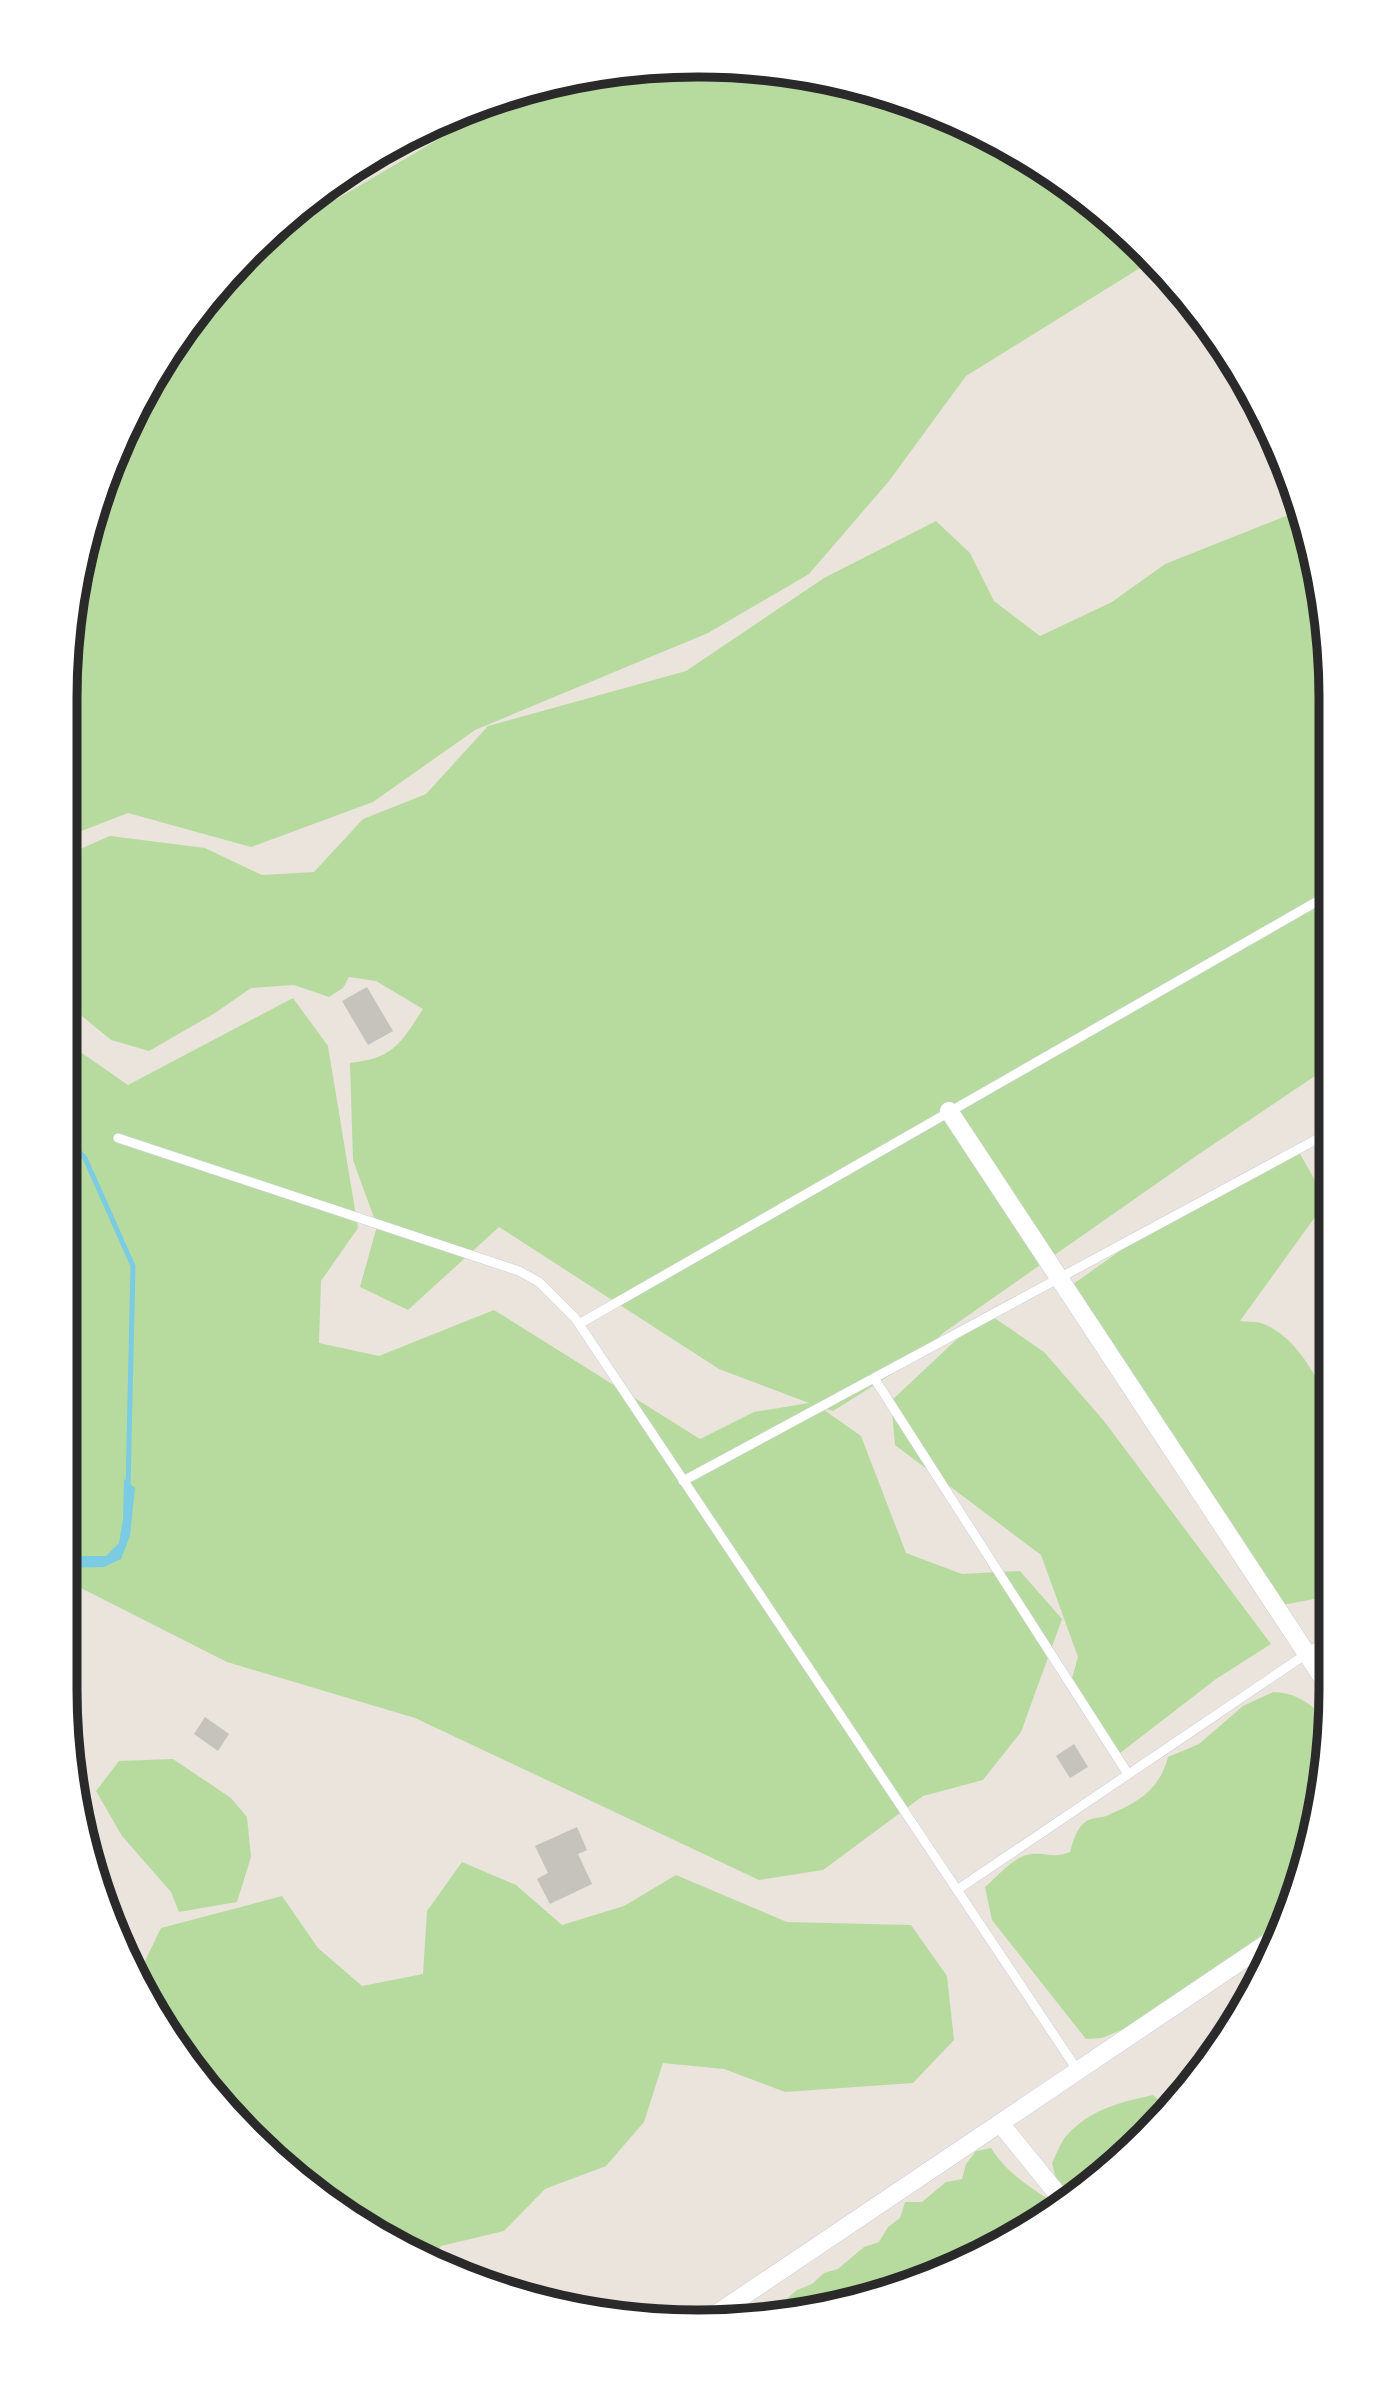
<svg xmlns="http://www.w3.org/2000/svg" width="1396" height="2387" font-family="'Varela Round',sans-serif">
  <rect width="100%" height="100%" fill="#eae4dd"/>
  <path fill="#b7db9f" d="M687,66L691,78L621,72Z
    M728,68L821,77L940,113L980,134L1106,218L1146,251L1153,260L966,376L889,481L809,574L708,633L475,730L373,802L251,847L128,813L66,837V656L98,495L171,347L250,251L299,210L330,203L510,97L574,77L584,76L713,82Z
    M451,115L326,191L321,192L346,172Z
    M1301,510L1330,656V1063L1315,1076L1199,1154L943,1333L916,1359L833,1411L820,1407L861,1436L906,1553L962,1574L1020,1571L1062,1619L1021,1732L983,1780L923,1796L823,1870L759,1880L415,1718L227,1662L65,1580L66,1042L128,1085L293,998L328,1046L358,1228L321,1281L319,1343L379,1356L494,1310L700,1439L754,1412L809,1403L719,1369L499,1227L408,1310L360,1287L377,1226L353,1160L350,1063C394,1058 400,1044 423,1009L376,981L349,977L343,988L329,997L294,985L251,988L215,1013L149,1051L111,1040L66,1003V855L110,836L205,848L262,875L314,872L363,819L426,794L488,726L686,671L824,578L936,521L970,553L994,601L1040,636L1112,602L1165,564Z
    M1299,1152L1316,1182L1318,1213L1240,1321C1246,1322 1255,1321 1261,1323C1295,1335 1316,1375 1330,1405V1596L1277,1606L1069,1287L1148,1231Z
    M986,1312L1044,1352L1104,1421L1271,1644L1216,1679L1115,1757L1069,1689L1078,1657L1041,1555L895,1445L891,1401Z
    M1273,1692C1297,1692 1314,1706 1330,1724L1298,1893L1277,1935L1138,2023L1102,2038L1086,2039L992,1920L985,1887C997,1877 1014,1856 1031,1854C1046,1852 1053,1859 1070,1852C1073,1842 1076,1829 1085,1822C1090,1818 1099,1818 1106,1816C1137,1803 1159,1791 1168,1757L1199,1744L1243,1706Z
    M173,1759L231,1798L247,1817L251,1857L237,1902L179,1912L171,1892L122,1836L96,1791L119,1761Z
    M462,1862L516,1885L562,1925L624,1906L676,1875L787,1922L911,1925L947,1976L954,2040L913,2083L785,2092L724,2069L663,2063L644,2122L606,2166L545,2189L504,2231L441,2246L434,2255L346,2215L195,2074L140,1971L161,1928L282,1896L318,1948L362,1986L423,1974L427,1911Z
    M1153,2095L1164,2105L1084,2191L1066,2201L1060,2195L1052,2163C1057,2153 1061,2141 1068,2134C1091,2109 1122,2102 1153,2095Z
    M991,2148C1006,2172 1028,2186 1051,2201L1050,2209L902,2289L775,2309L797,2290L812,2284L824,2273L838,2269L864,2247L879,2242L888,2227L900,2218L905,2202H922L946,2182L962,2179L966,2164L976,2151Z"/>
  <path fill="#7bcbe2" d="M124,1479L135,1488L130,1536L121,1559L104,1567L65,1568V1556H106L119,1543L123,1519Z"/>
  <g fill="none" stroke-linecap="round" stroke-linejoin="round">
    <path stroke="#7bcbe2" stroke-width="5" d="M65,1138L85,1158L133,1266L128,1488"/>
  </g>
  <path fill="#c6c2bc" d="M367,987L393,1031L368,1045L342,1001Z
    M205,1717L229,1734L218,1751L194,1734Z
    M1074,1744L1088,1767L1070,1778L1056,1756Z
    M577,1827L587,1850L578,1854L592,1884L550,1904L537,1879L548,1873L535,1846Z"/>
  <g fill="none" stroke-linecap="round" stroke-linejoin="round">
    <g stroke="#cccfda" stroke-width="10">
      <path id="service" d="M118,1138L519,1271L539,1282L575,1318L1078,2071
        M579,1324L1330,894
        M874,1378L1128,1774
        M683,1481L1330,1132
        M957,1890L1330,1638"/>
    </g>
    <g stroke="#cccfda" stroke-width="19">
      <path id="minor" d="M949,1111L1330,1689
        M1000,2123L1064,2202
        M706,2321L1275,1938"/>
    </g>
    <use href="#service" stroke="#fff" stroke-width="9"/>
    <use href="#minor" stroke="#fff" stroke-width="18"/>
  </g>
  <path d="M0 0H1396V2387H0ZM698 77H698A621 621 0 0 1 1319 698V1689A621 621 0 0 1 698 2310H698A621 621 0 0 1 77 1689V698A621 621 0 0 1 698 77Z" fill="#fff" fill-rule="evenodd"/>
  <path fill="none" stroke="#2a2a2a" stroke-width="9" d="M698 77H698A621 621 0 0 1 1319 698V1689A621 621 0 0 1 698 2310H698A621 621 0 0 1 77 1689V698A621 621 0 0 1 698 77Z"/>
</svg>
